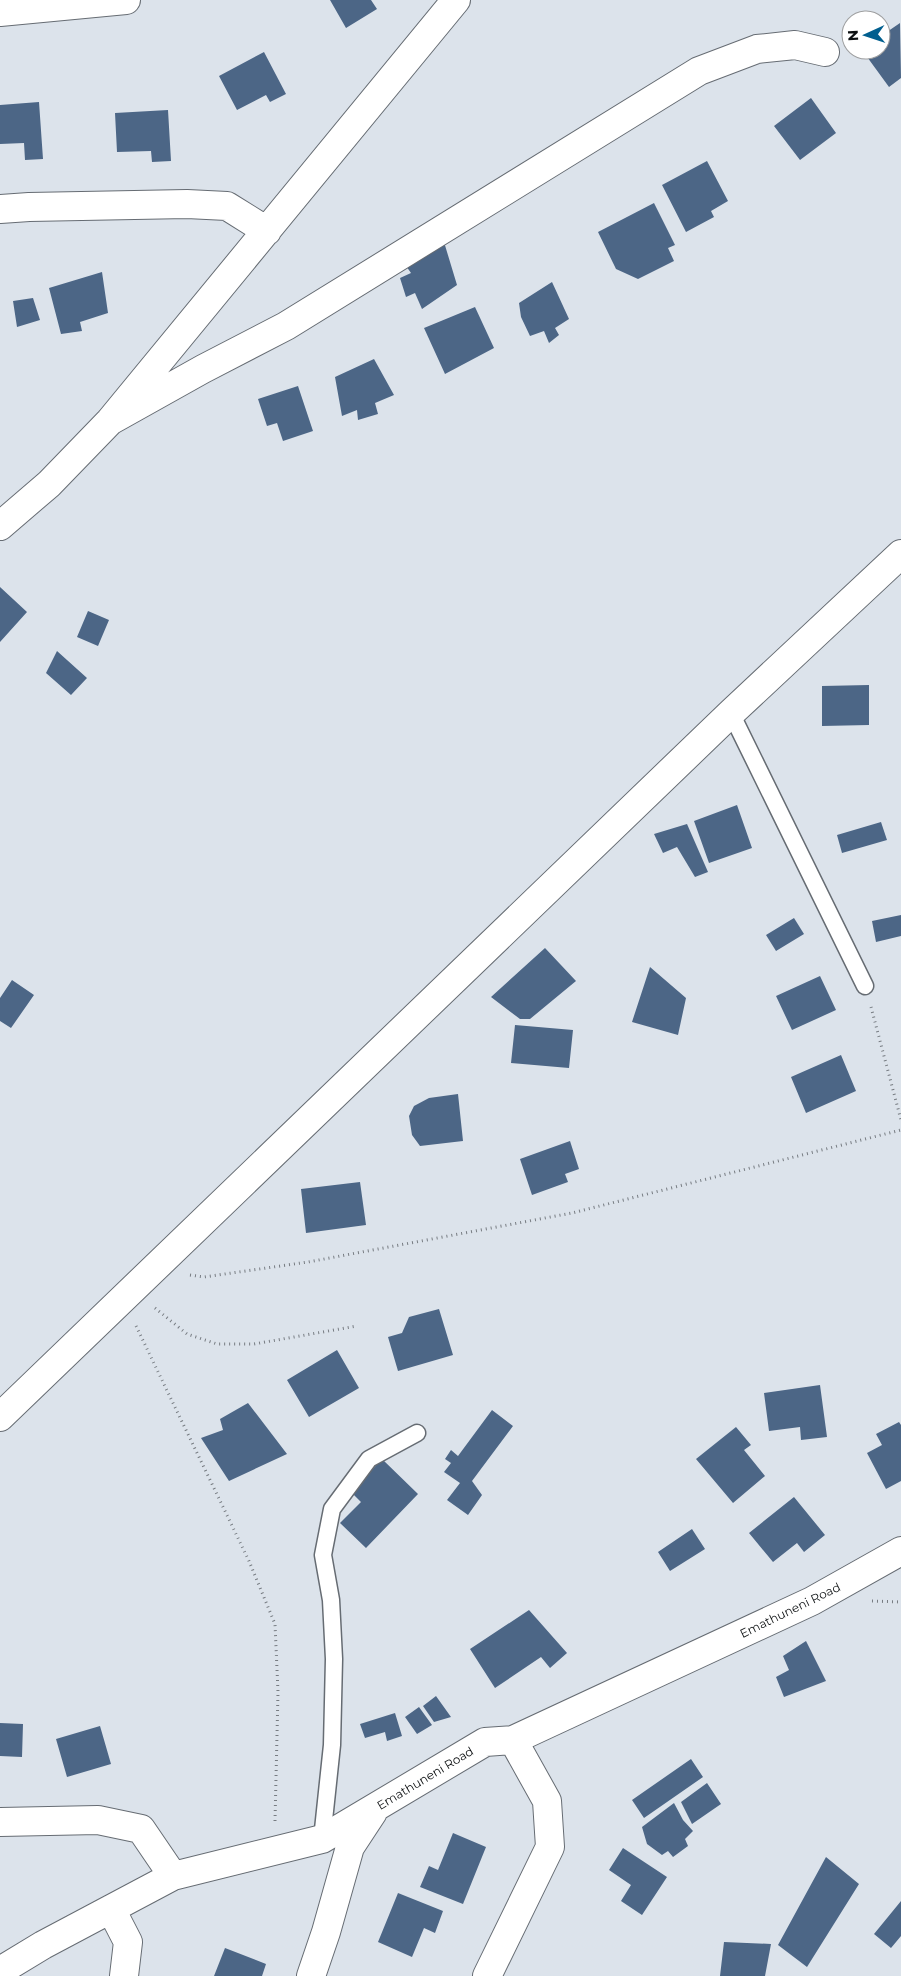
<svg xmlns="http://www.w3.org/2000/svg" width="901" height="1976" font-family="Montserrat,sans-serif">
  <rect width="100%" height="100%" fill="#dce3eb"/>
  <path fill="#4c6686" d="M330,0H371L377,9L346,28Z
    M900,23L901,78L889,87L862,50H881V36Z
    M264,52L286,94L270,102L266,95L237,110L219,76Z
    M811,98L836,133L800,160L774,126Z
    M39,102L43,159L25,160L24,143L0,144V105Z
    M168,110L171,161L152,162L151,151L117,152L115,113Z
    M707,161L728,201L711,211L714,217L686,232L662,185Z
    M654,203L675,245L668,248L674,261L638,279L616,269L598,232Z
    M444,242L457,285L422,309L415,293L406,297L400,278L411,273L404,263Z
    M102,272L108,313L80,322L82,331L61,334L49,288Z
    M552,282L569,319L555,328L559,335L549,343L544,331L530,336L521,317L519,303Z
    M33,298L40,320L17,327L13,301Z
    M475,307L494,348L445,374L424,328Z
    M374,359L394,395L375,403L378,414L358,420L357,410L342,416L335,377Z
    M298,386L313,431L283,441L277,423L267,426L258,399Z
    M0,587L27,612L0,642Z
    M88,611L109,620L98,646L77,637Z
    M57,651L87,678L71,695L46,673Z
    M869,685V725L822,726V686Z
    M737,805L752,848L709,863L694,821Z
    M881,822L887,840L842,853L837,835Z
    M687,824L708,872L695,877L677,847L663,853L654,834Z
    M901,915V936L876,942L872,921Z
    M794,918L804,934L776,951L766,935Z
    M545,948L576,981L530,1019H520L491,997Z
    M650,967L686,998L678,1035L632,1022Z
    M820,976L836,1010L792,1030L776,996Z
    M12,980L34,995L11,1028L0,1021V998Z
    M515,1025L573,1030L569,1068L511,1063Z
    M841,1055L856,1091L806,1113L791,1077Z
    M458,1094L463,1141L420,1146L412,1135L409,1116L414,1106L429,1098Z
    M570,1141L579,1169L565,1174L568,1182L532,1195L520,1159Z
    M360,1182L366,1225L306,1233L301,1189Z
    M439,1309L453,1355L398,1371L388,1337L402,1333L409,1317Z
    M337,1350L359,1388L309,1417L287,1380Z
    M820,1385L827,1437L801,1440L800,1427L769,1431L764,1393Z
    M248,1403L287,1454L229,1481L201,1438L223,1430L220,1419Z
    M492,1410L513,1426L472,1481L482,1495L468,1515L447,1500L460,1483L444,1472L451,1463L445,1459L451,1450L458,1456Z
    M899,1422L901,1425V1481L886,1489L867,1453L882,1445L876,1434Z
    M736,1427L751,1445L744,1450L765,1476L733,1503L696,1459Z
    M382,1459L418,1494L366,1548L340,1523L361,1502L351,1492Z
    M794,1497L825,1535L804,1552L797,1543L773,1562L749,1533Z
    M692,1529L705,1549L670,1571L658,1552Z
    M529,1610L567,1653L550,1668L541,1657L495,1688L470,1649Z
    M806,1641L826,1681L784,1697L776,1677L789,1670L783,1656Z
    M436,1696L451,1717L434,1722L423,1706Z
    M419,1707L432,1725L417,1734L405,1717Z
    M395,1713L402,1736L387,1741L385,1732L365,1738L360,1724Z
    M0,1723L23,1724L22,1757L0,1756Z
    M100,1726L111,1764L67,1777L56,1739Z
    M691,1759L703,1777L644,1818L632,1800Z
    M707,1783L721,1804L692,1824L681,1802Z
    M674,1803L683,1820L693,1831L685,1839L688,1846L673,1857L668,1851L662,1855L647,1844L642,1827Z
    M453,1833L486,1847L463,1904L420,1887L429,1866L438,1870Z
    M623,1848L667,1877L642,1915L621,1901L631,1885L609,1870Z
    M826,1857L859,1884L807,1967L778,1945Z
    M398,1893L443,1911L435,1933L424,1928L412,1957L378,1942Z
    M901,1901V1936L891,1948L874,1934Z
    M724,1942L771,1944L765,1976H720Z
    M225,1948L266,1964L262,1976H214Z"/>
  <g fill="none" stroke-linecap="round" stroke-linejoin="round">
    <g stroke="#666c73" stroke-width="19">
      <path id="service" d="M731,713L865,986
        M322,1839L332,1745L334,1659L331,1600L323,1555L332,1509L369,1459L417,1433"/>
    </g>
    <g stroke="#666c73" stroke-width="30">
      <path id="minor" d="M0,12L126,0
        M0,209L29,207L187,204L227,206L267,231
        M110,421L203,369L286,326L699,71L757,49L795,45L825,52
        M0,526L49,484L110,421L456,0
        M0,1417L731,713L901,554
        M0,1822L98,1820L141,1829L173,1876
        M111,1909L128,1942L124,1976
        M0,1971L43,1945L173,1876L322,1839L485,1742L513,1740L812,1601L901,1551
        M311,1976L326,1932L350,1847L373,1812
        M487,1976L550,1847L547,1801L513,1740"/>
    </g>
    <path stroke="#777c82" stroke-width="3" stroke-dasharray="1 4" stroke-linecap="butt" d="M871,1007L901,1120
      M190,1275L204,1277L308,1262L572,1213L901,1130
      M155,1308L187,1334L217,1344H254L357,1326
      M136,1326L249,1561L275,1624L278,1692L275,1821
      M872,1601L901,1602"/>
    <use href="#service" stroke="#fff" stroke-width="16"/>
    <use href="#minor" stroke="#fff" stroke-width="28"/>
  </g>
  <g text-anchor="middle" dominant-baseline="central" stroke-width="4" stroke-linejoin="round" paint-order="stroke">
    <g font-size="12" fill="#0d1012" stroke="#fff">
      <text transform="translate(790 1610) rotate(-26)">Emathuneni Road</text>
      <text transform="translate(425 1778) rotate(-31)">Emathuneni Road</text>
    </g>
  </g>
  <g transform="translate(866 35) rotate(267)"><circle r="24" fill="#ffffff" stroke="#9e9fa0"/>
  <path d="M0-4L9 19L0 12L-9 19Z" fill="#015f8f"/>
  <text y="-8" font-size="14" font-weight="bold" text-anchor="middle" fill="#0d1012">N</text>
  </g>
</svg>
